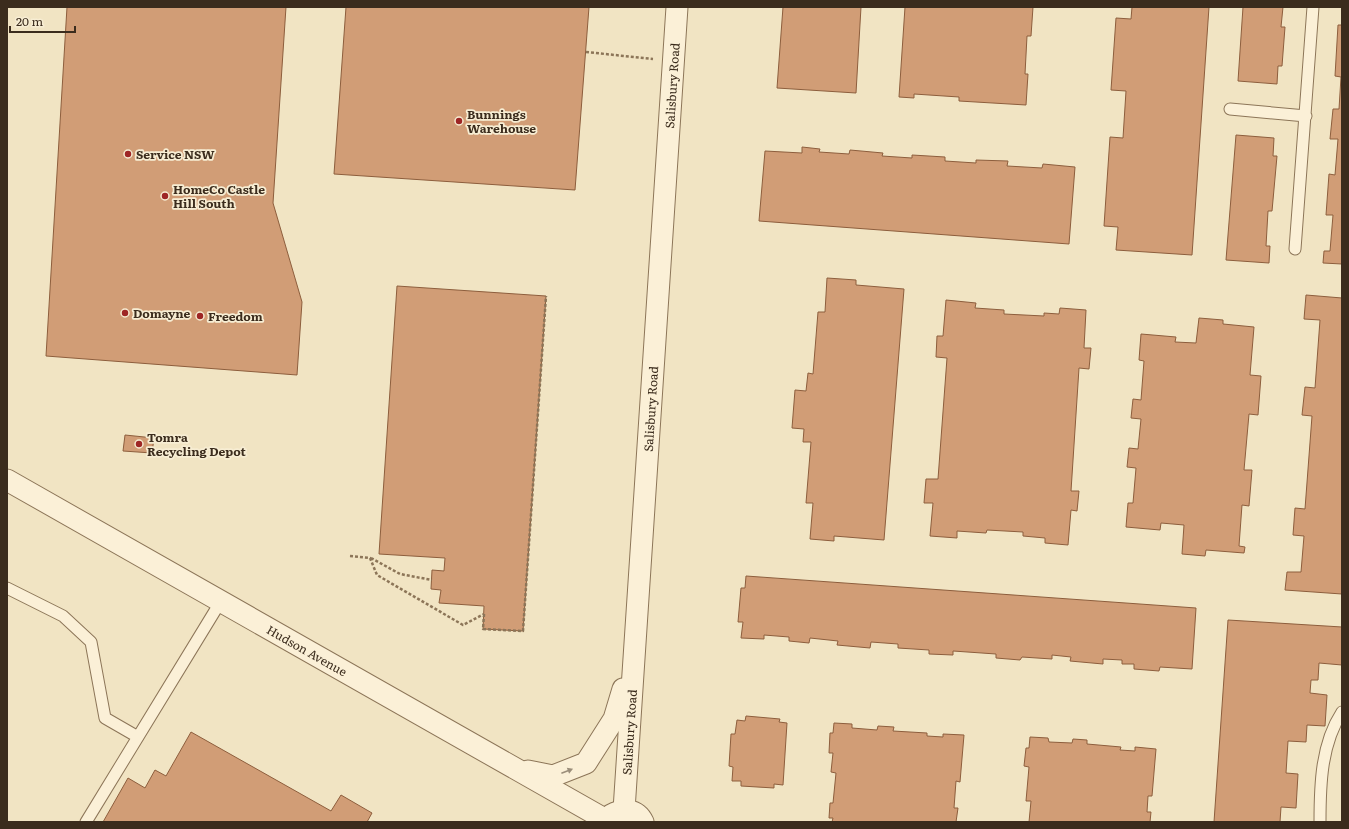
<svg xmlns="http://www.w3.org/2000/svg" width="1349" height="829" font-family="Literata,serif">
  <rect width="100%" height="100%" fill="#f1e4c3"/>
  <path fill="#d19d76" stroke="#8d5e3d" d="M67,7H286L273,203L302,302L297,375L46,356Z
    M346,7H589L575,190L334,174Z
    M783,7H861L856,93L777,88Z
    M905,7H1033L1031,36H1027L1025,74H1028L1026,105L959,101V97L914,94V98L899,97Z
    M1132,7H1209L1192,255L1116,250L1118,227L1104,226L1110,137L1123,138L1126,91L1111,90L1116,18L1131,19Z
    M1243,7H1283L1281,27H1285L1282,66H1278L1277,84L1238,81Z
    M1338,25H1342V264L1323,263L1324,251H1330L1333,215H1326L1329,174L1335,175L1338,139H1330L1333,109H1339L1341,77L1335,76Z
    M1236,135L1274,138L1273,156H1277L1272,211H1268L1266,246H1270L1269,263L1226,260Z
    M802,147L820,149L819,152L849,154L850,150L883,153L882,156L912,158V155L945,157V161L976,163V160L1008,161L1007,166L1042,168L1043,164L1075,167L1069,244L759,221L765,151L802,153Z
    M827,278L856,280V285L904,289L884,540L834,536V541L810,539L813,503H806L811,442H803L804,429L792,428L795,390L806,391L808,373L813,374L818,312H825Z
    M397,286L546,296L523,631L483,629L484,606L439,603L441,590L431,589L432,570L444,571L445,558L379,554Z
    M1306,295L1342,298V594L1285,590L1287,572H1301L1304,536L1293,535L1295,508L1305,509L1312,416L1302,415L1305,387L1315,388L1320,320L1304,319Z
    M946,300L976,303L975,308L1004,310V314L1044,316V313L1059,314L1060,308L1086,310L1084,348H1091L1089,369L1079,368L1071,491H1079L1077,511L1071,510L1068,545L1045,543V538L1023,536V532L987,530L986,533L957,531V538L930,536L933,503H924L926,479H938L947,358L936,357L937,336H943Z
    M1199,318L1223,320V324L1254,327L1250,375L1261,376L1258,415L1249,414L1244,470H1252L1249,506L1242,505L1239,546L1245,547L1244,553L1206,550L1205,556L1182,554L1184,525L1161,523L1160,530L1126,527L1128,503H1133L1136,468L1127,467L1129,448L1138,449L1141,419L1131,418L1133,399L1141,400L1144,361L1139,360L1141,334L1176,337L1175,342L1196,343Z
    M125,435L154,438L152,453L123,451Z
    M746,576L1196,608L1192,669L1160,667L1159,671L1134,669V664H1122V660L1103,659V664L1070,661L1071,657L1052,655V659L1022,657L1020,660L996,658V654L953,651V655L929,654V650L898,648V644L871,642L870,648L837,645L838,641L810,638L809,643L789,641V637L764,635V639L741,638L743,622H738L741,588H745Z
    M1228,620L1342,627V665L1319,663L1318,680H1311L1310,693L1327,695L1325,726L1307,725L1306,742L1288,741L1286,773L1298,774L1296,808L1281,807L1280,822H1214Z
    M746,716L780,719L779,722L787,723L783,785L774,784V788L741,786V781H732L733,767L729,766L731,734H735L737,720L745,721Z
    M834,723L852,724V728L877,730L878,726L894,727L893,731L927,733V736L943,737V734L964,735L960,782L956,781L954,808H958L956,822H832L833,818H829L830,803H833L836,773L831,772L833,753H829L830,733H833Z
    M191,732L331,811L341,795L372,813L367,822H103L128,778L145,788L155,770L166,776Z
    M1030,737L1048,738L1049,742L1072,743L1073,739L1087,740V744L1121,747L1120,750L1135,751V747L1156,749L1152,796H1148L1147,812H1151L1150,822H1029L1031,801H1026L1029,767L1024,766L1026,748H1029Z"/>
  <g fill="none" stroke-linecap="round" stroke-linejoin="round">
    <g stroke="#8c7558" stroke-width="13">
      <path id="lane" d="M1230,109L1306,116
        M1295,249L1313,7
        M7,588L63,616L91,642L105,718L138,737
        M86,822L221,601
        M1320,822C1320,785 1321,744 1342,712"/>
    </g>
    <g stroke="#8c7558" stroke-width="23">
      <g id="street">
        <path id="s1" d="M7,480L606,820"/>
        <path d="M528,771L553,776L586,763L614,719L623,689"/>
        <path id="s2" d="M624,810L677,7"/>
        <path d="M611,815C623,808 637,809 643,822"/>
      </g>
    </g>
    <path stroke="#8c7558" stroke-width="2.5" stroke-dasharray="3 2" stroke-linecap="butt" d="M586,52L653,59
      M350,556L370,558L377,575L463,625L484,614
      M371,558L400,574L432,580
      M484,614L483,629L523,631L546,296"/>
    <use href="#lane" stroke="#fbf0d7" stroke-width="11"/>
    <use href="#street" stroke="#fbf0d7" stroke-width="21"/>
  </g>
  <defs><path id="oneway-solid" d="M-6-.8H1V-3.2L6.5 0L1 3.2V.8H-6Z"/></defs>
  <use fill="#9b8e7a" href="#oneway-solid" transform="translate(567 771) rotate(-21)"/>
  <g fill="#9e2625" stroke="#f7edd3" stroke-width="1.5">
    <circle cx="459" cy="121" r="4"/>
    <circle cx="128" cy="154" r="4"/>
    <circle cx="165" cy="196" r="4"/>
    <circle cx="125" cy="313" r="4"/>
    <circle cx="200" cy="316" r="4"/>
    <circle cx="139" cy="444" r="4"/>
  </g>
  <g text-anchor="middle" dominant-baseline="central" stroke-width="3.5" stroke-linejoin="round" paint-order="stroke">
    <g font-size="12" fill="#3b2c1d" stroke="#f7edd3">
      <text stroke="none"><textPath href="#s2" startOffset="726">Salisbury Road</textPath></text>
      <text stroke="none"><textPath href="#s2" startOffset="402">Salisbury Road</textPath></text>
      <text stroke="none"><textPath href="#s1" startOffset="345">Hudson Avenue</textPath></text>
      <text stroke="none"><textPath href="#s2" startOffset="78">Salisbury Road</textPath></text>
    </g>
    <g font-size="12" font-weight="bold" fill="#3b2c1d" stroke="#f7edd3" text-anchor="start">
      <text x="467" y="114">Bunnings<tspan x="467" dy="14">Warehouse</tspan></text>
      <text x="136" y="154">Service NSW</text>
      <text x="173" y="189">HomeCo Castle<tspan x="173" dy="14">Hill South</tspan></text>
      <text x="133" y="313">Domayne</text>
      <text x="208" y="316">Freedom</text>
      <text x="147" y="437">Tomra<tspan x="147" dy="14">Recycling Depot</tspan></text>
    </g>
  </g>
  <rect width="1349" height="829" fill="none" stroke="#3b2c1d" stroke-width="16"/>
  <path d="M10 26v6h65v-6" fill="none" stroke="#3b2c1d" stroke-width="2"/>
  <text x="16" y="26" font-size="12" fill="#3b2c1d" stroke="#f7edd3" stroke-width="3" paint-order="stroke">20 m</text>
</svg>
